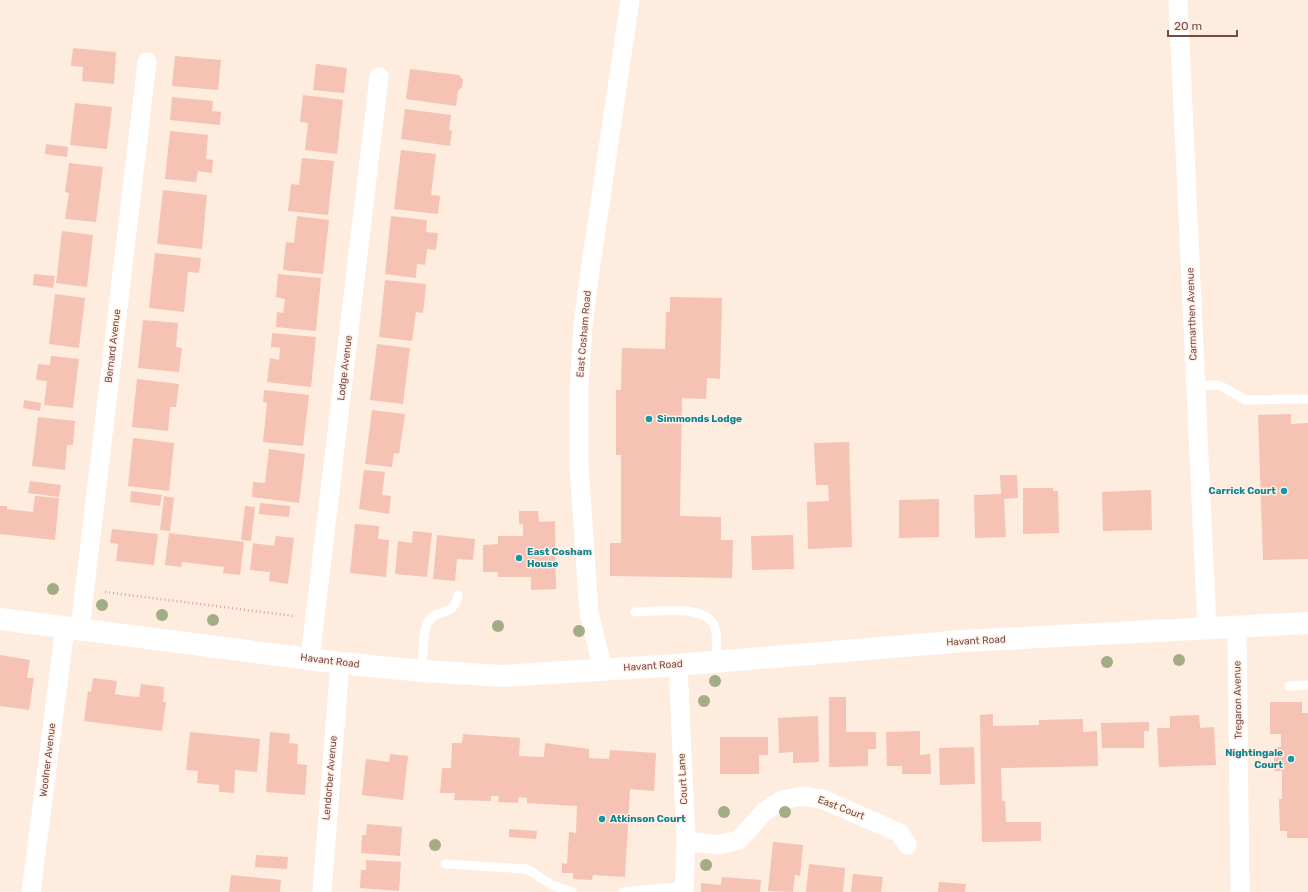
<svg xmlns="http://www.w3.org/2000/svg" width="1308" height="892" font-family="Rubik,sans-serif">
  <rect width="100%" height="100%" fill="#feecdf"/>
  <path fill="#f5c2b4" d="M73,48L116,52L114,84L82,81L83,67L71,66Z
    M175,56L221,60L218,90L172,86Z
    M316,64L347,68L344,93L313,90Z
    M410,69L459,75L463,80L462,87L458,91L456,106L406,99Z
    M303,95L343,100L337,154L305,150L308,123L300,122Z
    M172,97L213,101L212,111L221,112L220,125L170,120Z
    M75,103L112,107L107,149L70,145Z
    M405,109L451,115L449,130L452,131L450,146L401,139Z
    M170,131L208,135L206,159L213,160L212,173L198,171L196,182L165,179Z
    M46,144L68,147L67,157L45,154Z
    M401,150L436,154L431,195L440,196L438,214L394,209Z
    M302,158L334,161L328,215L288,211L291,184L299,185Z
    M69,163L103,167L96,222L65,219L69,193L65,192Z
    M163,190L207,195L202,249L157,244Z
    M297,216L329,220L323,274L283,270L286,242L294,243Z
    M391,216L427,220L426,232L438,233L436,250L427,249L425,265L417,264L416,278L385,274Z
    M62,231L93,235L87,287L56,283Z
    M155,253L201,258L199,273L188,272L184,312L149,308Z
    M34,274L55,276L53,288L33,285Z
    M278,274L321,278L316,331L276,327L277,312L283,313L285,299L276,297Z
    M385,280L426,284L423,313L416,312L412,341L379,337Z
    M55,294L85,298L79,348L49,344Z
    M670,297L722,298L720,379L707,378L706,399L682,398L680,516L721,517V540H733L732,578L610,576V543H621V455H616V390H621L622,348L665,349L666,312H670Z
    M143,320L178,323L176,347L182,348L179,372L138,368Z
    M272,333L316,337L311,387L267,382L270,358L279,360L280,348L271,347Z
    M377,344L410,348L403,404L370,400Z
    M51,356L79,359L73,408L44,405L47,381L36,380L38,364L50,365Z
    M137,379L179,384L176,407H170L168,431L132,427Z
    M264,390L309,395L303,446L263,442L267,403L263,402Z
    M24,400L41,403L40,411L23,408Z
    M372,410L405,414L399,454L394,453L392,467L365,464Z
    M1291,414V424L1308,423V559L1263,560L1258,415Z
    M38,417L75,421L73,445H67L65,470L32,466Z
    M133,438L174,443L169,491L128,486Z
    M849,442L852,547L808,549L807,502L829,501L828,485H816L814,443Z
    M269,449L305,454L299,503L252,497L253,482L265,483Z
    M364,470L385,472L382,495L391,496L389,514L359,509Z
    M1000,475H1017L1018,498L1004,499L1006,537L975,538L974,495L1001,494Z
    M30,481L61,485L59,497L28,493Z
    M1023,488H1053V491H1058L1059,533L1023,534Z
    M1151,490L1152,530L1103,531L1102,492Z
    M131,491L162,495L160,506L130,502Z
    M35,496L59,498L55,540L0,534V506H7V509L33,512Z
    M164,496L174,498L170,531L160,530Z
    M939,499V537L899,538V500Z
    M260,503L290,506L289,517L259,514Z
    M245,506L255,507L251,541L241,540Z
    M519,511H538L539,522L555,521L556,589L531,590V577H498V572H483V545L498,544V536H523V524H519Z
    M355,524L379,526L378,539L389,540L386,577L350,573Z
    M112,529L158,534L154,565L116,561L118,544L110,543Z
    M413,531L432,533L427,577L395,574L398,541L412,543Z
    M169,533L244,542L240,575L223,573L224,567L182,562L181,567L165,565Z
    M437,535L475,539L473,560L457,559L455,581L433,579Z
    M793,535L794,569L752,570L751,536Z
    M276,536L294,538L288,584L269,581L270,572L250,570L253,543L274,546Z
    M0,655L30,660L27,678H34L29,710L0,706Z
    M93,678L117,681L115,694L127,696L139,697L141,684L164,687L163,702H166L162,731L84,721L88,691L91,692Z
    M829,697H846V732H876V749H868V766L829,767Z
    M1270,702H1302V713H1308V838H1287V831H1280L1279,799H1282V771H1274V747H1281V734H1270Z
    M993,714V726L1039,725V720L1083,719V732L1097,731L1098,766L1001,768L1002,801H1005L1006,822H1041V841L982,842L980,715Z
    M1199,715L1200,728L1214,727L1216,765L1159,767L1157,728H1170V716Z
    M818,716L819,762L793,763V752L779,753L778,718Z
    M1149,722V731H1144V748H1102L1101,723Z
    M920,731V755L930,754L931,774H902V766H887L886,732Z
    M190,732L260,739L257,772L235,770L234,793L219,792V785L197,783L198,771L186,770Z
    M270,732L290,734L289,743L298,744L297,764L307,765L305,795L266,792Z
    M463,734L520,738L519,756L544,757L545,743L589,749V758L609,759L610,750L656,753L654,791L630,789L625,877L593,875L592,880L573,879V873H562V863L567,864L569,832L576,833L577,806L527,803V798L519,797L518,803L498,802L499,796H491V801L454,800L455,793H440L442,768H451L452,743H462Z
    M720,737H768V755H759V774H720Z
    M974,747L975,784L940,785L939,748Z
    M390,754L408,756L403,800L362,795L366,759L389,762Z
    M367,824L402,827L400,856L361,853L362,835H366Z
    M509,829L537,831L536,839L509,837Z
    M773,842L803,845L800,876L795,875L793,892L768,891Z
    M256,855L288,857L287,869L255,867Z
    M366,860L401,862L399,891L360,888L361,870H366Z
    M809,864L845,868L843,892H806Z
    M853,874L883,877L881,892H851Z
    M231,875L281,880L280,892H229Z
    M722,877L761,880L760,892H701V883L721,885Z
    M939,882L966,884L965,892H938Z"/>
  <g fill="none" stroke-linecap="round" stroke-linejoin="round">
    <path stroke="#daa598" stroke-width="2.5" stroke-dasharray="1 3" stroke-linecap="butt" d="M105,592L294,616"/>
    <path stroke="#fff" stroke-width="9" d="M1195,386L1219,385L1246,400L1308,399
      M635,612C655,612 709,603 715,628C718,638 716,651 716,662
      M422,671C423,659 422,632 428,622C436,608 455,617 458,595
      M1289,686L1308,685
      M445,864L527,869L552,885L572,892
      M623,892L685,886"/>
    <path stroke="#fff" stroke-width="19" d="M1178,0L1207,629
      M1237,628L1240,892
      M80,629L147,62
      M310,659L379,77
      M678,665L686,841L684,892
      M603,670L589,613L579,466V388L583,325L590,271L630,0
      M686,841L719,845L739,840L764,812L782,800L802,796L822,799L900,833L907,845
      M31,892L65,628
      M322,892L340,663"/>
    <path stroke="#fff" stroke-width="22" d="M0,619L340,663L422,671L502,676L678,665L963,641L1308,623"/>
  </g>
  <g fill="#a3ac84">
    <circle cx="53" cy="589" r="6"/>
    <circle cx="102" cy="605" r="6"/>
    <circle cx="162" cy="615" r="6"/>
    <circle cx="213" cy="620" r="6"/>
    <circle cx="498" cy="626" r="6"/>
    <circle cx="579" cy="631" r="6"/>
    <circle cx="1179" cy="660" r="6"/>
    <circle cx="1107" cy="662" r="6"/>
    <circle cx="715" cy="681" r="6"/>
    <circle cx="704" cy="701" r="6"/>
    <circle cx="724" cy="812" r="6"/>
    <circle cx="785" cy="812" r="6"/>
    <circle cx="435" cy="845" r="6"/>
    <circle cx="706" cy="865" r="6"/>
  </g>
  <g fill="#0f9aa8" stroke="#fff1e7" stroke-width="1.5">
    <circle cx="649" cy="419" r="4"/>
    <circle cx="1284" cy="491" r="4"/>
    <circle cx="519" cy="558" r="4"/>
    <circle cx="1291" cy="759" r="4"/>
    <circle cx="602" cy="819" r="4"/>
  </g>
  <g text-anchor="middle" dominant-baseline="central" stroke-width="3" stroke-linejoin="round" paint-order="stroke">
    <g font-size="10" fill="#764d45" stroke="#fff1e7">
      <text transform="translate(1192 314) rotate(-92)">Carmarthen Avenue</text>
      <text transform="translate(584 334) rotate(-85)">East Cosham Road</text>
      <text transform="translate(113 346) rotate(-83)">Bernard Avenue</text>
      <text transform="translate(345 368) rotate(-83)">Lodge Avenue</text>
      <text transform="translate(976 641) rotate(-3)">Havant Road</text>
      <text transform="translate(330 661) rotate(7)">Havant Road</text>
      <text transform="translate(653 666) rotate(-4)">Havant Road</text>
      <text transform="translate(1238 700) rotate(-91)">Tregaron Avenue</text>
      <text transform="translate(48 760) rotate(-83)">Woolner Avenue</text>
      <text transform="translate(330 778) rotate(-85)">Lendorber Avenue</text>
      <text transform="translate(683 779) rotate(-93)">Court Lane</text>
      <text transform="translate(841 808) rotate(21)">East Court</text>
    </g>
    <g font-size="10" font-weight="bold" fill="#0d838f" stroke="#fff1e7" text-anchor="start">
      <text x="657" y="419">Simmonds Lodge</text>
      <text x="1276" y="491" text-anchor="end">Carrick Court</text>
      <text x="527" y="552">East Cosham<tspan x="527" dy="12">House</tspan></text>
      <text x="1283" y="753" text-anchor="end">Nightingale<tspan x="1283" dy="12">Court</tspan></text>
      <text x="610" y="819">Atkinson Court</text>
    </g>
  </g>
  <path d="M1168 30v6h69v-6" fill="none" stroke="#764d45" stroke-width="2"/>
  <text x="1174" y="30" font-size="12" fill="#764d45" stroke="#fff1e7" stroke-width="3" paint-order="stroke">20 m</text>
</svg>
